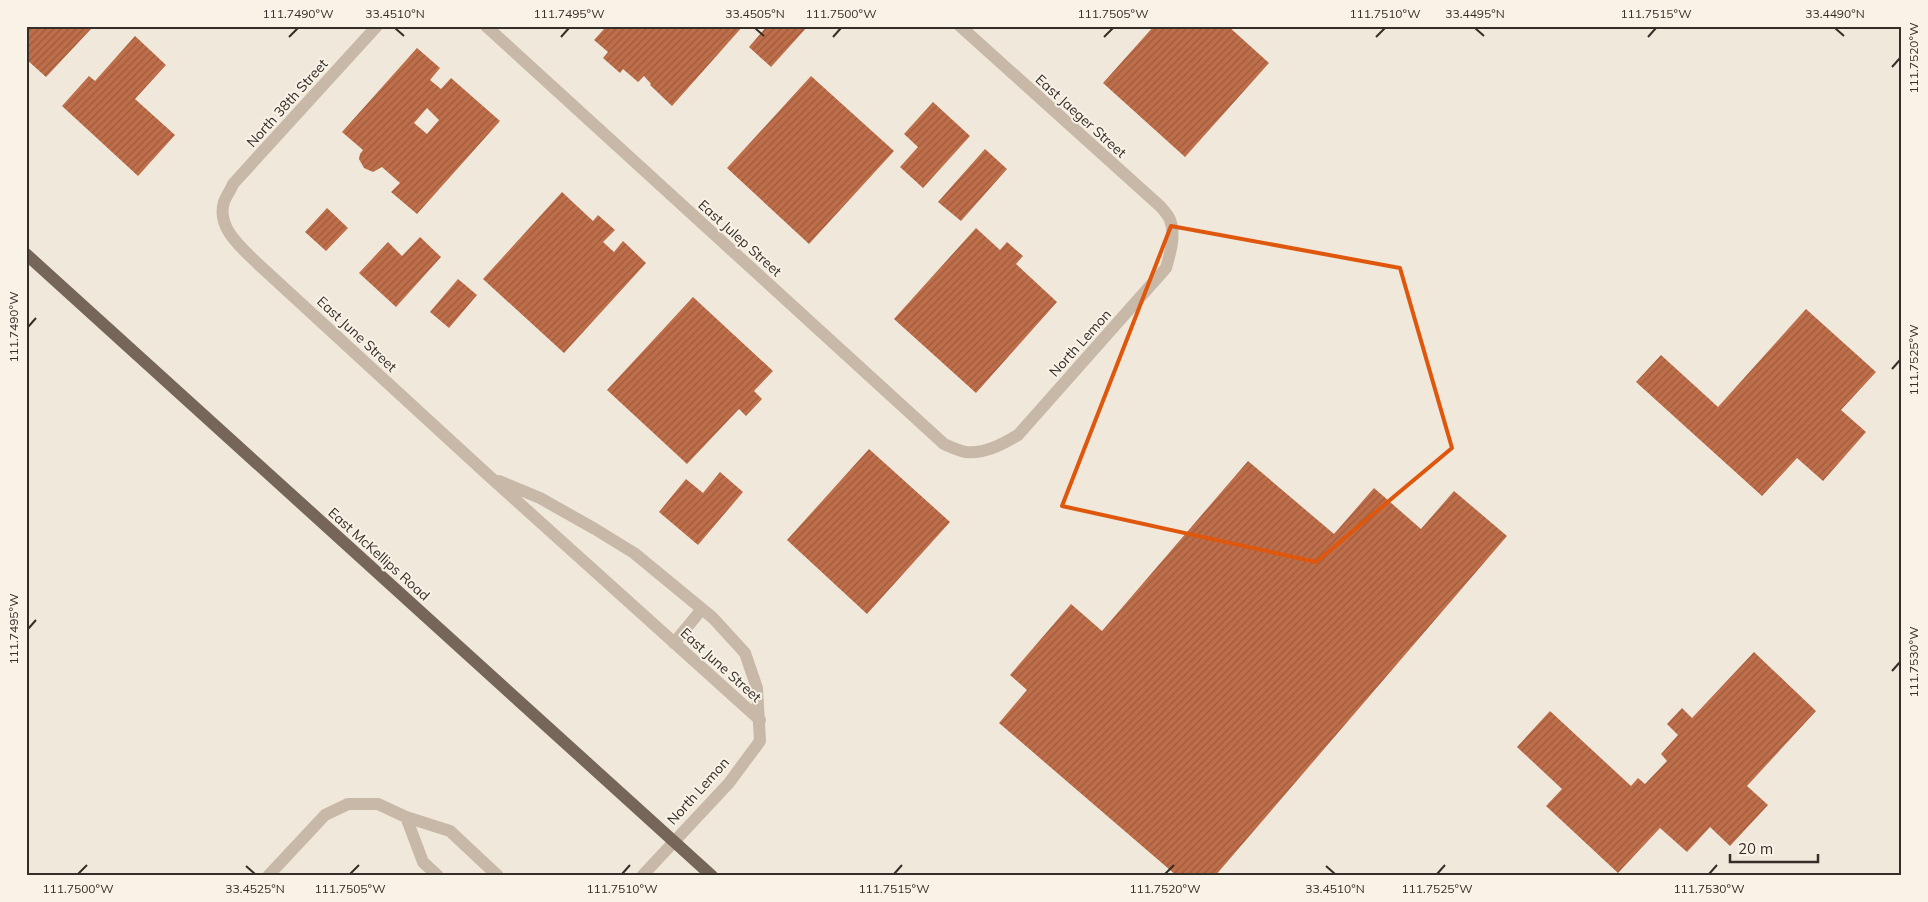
<svg xmlns="http://www.w3.org/2000/svg" width="1928" height="902" font-family="Mulish,sans-serif">
  <defs>
    <pattern id="building-hatch" width="6" height="6" patternUnits="userSpaceOnUse" patternTransform="scale(1.25)"><rect width="6" height="6" fill="#bf6e4a"/><path d="M-1 1l2-2M0 6l6-6M5 7l2-2" fill="none" stroke="#9c5b3e"/></pattern>
  </defs>
  <rect width="100%" height="100%" fill="#f0e8db"/>
  <path fill="url(#building-hatch)" fill-rule="evenodd" d="M26,26H87L91,29L46,77L26,59Z
    M602,26H743L672,106L650,85L651,84L644,76L638,82L623,69L620,73L603,58L608,52L594,40L604,29Z
    M767,26H808L771,67L749,47Z
    M1154,26H1228L1269,63L1185,157L1103,83Z
    M135,36L166,65L135,99L175,135L138,176L62,106L89,76L95,81Z
    M417,48L440,68L430,80L441,89L451,78L500,121L417,214L391,192L400,183L382,167L373,172L364,168L359,159L360,154L363,150L342,132ZM427,108L439,120L427,134L414,123Z
    M811,76L894,151L809,244L727,168Z
    M933,102L970,136L923,188L900,167L918,147L904,134Z
    M985,149L1007,169L961,221L938,202Z
    M562,192L593,221L598,215L615,230L603,242L614,252L623,241L646,263L564,353L483,279Z
    M327,208L348,228L326,251L305,232Z
    M976,228L1000,250L1007,242L1023,256L1016,264L1057,302L976,393L894,319Z
    M420,237L441,257L396,307L359,273L388,242L402,256Z
    M458,279L477,295L449,328L430,312Z
    M693,297L773,371L754,391L762,399L746,416L739,409L687,464L607,390Z
    M1806,309L1876,372L1841,410L1866,432L1823,481L1797,458L1762,496L1636,382L1661,355L1718,407Z
    M869,449L950,522L867,614L787,540Z
    M1248,461L1334,534L1374,488L1421,529L1454,491L1507,536L1215,876H1177L999,723L1027,690L1010,675L1071,604L1102,631Z
    M720,472L743,492L698,545L659,512L686,479L703,493Z
    M1754,652L1816,711L1747,786L1768,805L1730,846L1710,827L1687,852L1660,828L1618,873L1546,806L1562,789L1517,747L1550,711L1631,786L1638,778L1645,784L1667,761L1661,754L1678,735L1667,724L1682,708L1692,718Z"/>
  <g fill="none" stroke-linecap="round" stroke-linejoin="round">
    <path stroke="#c8b8a8" stroke-width="12" d="M377,26L233,184C231,190 226,196 224,202C216,228 242,248 258,264L489,476L760,720
      M486,26L944,444C951,447 959,451 966,452C985,454 1003,444 1018,435L1166,268C1170,254 1176,235 1170,220C1169,216 1164,211 1161,207L960,26
      M499,481L540,498L595,529L634,553L713,618L745,653L757,688L760,741L729,783L642,876
      M674,643L702,609
      M406,817L423,862L438,876
      M268,876L325,815L348,804H378L406,817L450,831L498,876"/>
    <path stroke="#766559" stroke-width="12" d="M26,254L712,876"/>
  </g>
  <path fill="none" stroke="#df570d" stroke-width="4" stroke-linejoin="round" d="M1171,226L1400,268L1452,448L1316,562L1062,506Z"/>
  <path fill="none" stroke="#352d28" stroke-width="2" d="M395,28L404,36M755,28L764,36M1475,28L1484,36M1835,28L1844,36M289,37L298,28M561,37L569,28M833,37L841,28M1104,37L1113,28M1376,37L1385,28M1648,37L1656,28M1892,67L1900,58M28,327L36,318M1892,369L1900,360M28,629L36,620M1892,671L1900,662M246,866L255,874M1326,866L1335,874M78,874L87,865M350,874L359,865M622,874L630,865M894,874L902,865M1165,874L1174,865M1437,874L1445,865M1709,874L1717,865"/>
  <g text-anchor="middle" dominant-baseline="central" stroke-width="4" stroke-linejoin="round" paint-order="stroke">
    <g font-size="14" fill="#352d28" stroke="#f8f2e7">
      <text transform="translate(287 103) rotate(-48)">North 38th Street</text>
      <text transform="translate(1081 116) rotate(42)">East Jaeger Street</text>
      <text transform="translate(740 238) rotate(42)">East Julep Street</text>
      <text transform="translate(357 334) rotate(43)">East June Street</text>
      <text transform="translate(1080 343) rotate(-48)">North Lemon</text>
      <text transform="translate(379 554) rotate(42)">East McKellips Road</text>
      <text transform="translate(721 665) rotate(42)">East June Street</text>
      <text transform="translate(698 791) rotate(-48)">North Lemon</text>
    </g>
  </g>
  <rect width="1928" height="902" fill="none" stroke="#f8f2e7" stroke-width="55"/>
  <path d="M1730 854v8h88v-8" fill="none" stroke="#352d28" stroke-width="2.5"/>
  <text x="1738" y="854" font-size="15" fill="#352d28" stroke="#f8f2e7" stroke-width="4" paint-order="stroke">20 m</text>
  <rect x="28" y="28" width="1872" height="846" fill="none" stroke="#352d28" stroke-width="2"/>
  <g font-size="12" text-anchor="middle" fill="#352d28">
    <text x="298" y="18">111.7490°W</text>
    <text x="395" y="18">33.4510°N</text>
    <text x="569" y="18">111.7495°W</text>
    <text x="755" y="18">33.4505°N</text>
    <text x="841" y="18">111.7500°W</text>
    <text x="1113" y="18">111.7505°W</text>
    <text x="1385" y="18">111.7510°W</text>
    <text x="1475" y="18">33.4495°N</text>
    <text x="1656" y="18">111.7515°W</text>
    <text x="1835" y="18">33.4490°N</text>
    <text transform="translate(1914 58) rotate(-90)" y="4">111.7520°W</text>
    <text transform="translate(14 327) rotate(-90)" y="4">111.7490°W</text>
    <text transform="translate(1914 360) rotate(-90)" y="4">111.7525°W</text>
    <text transform="translate(14 629) rotate(-90)" y="4">111.7495°W</text>
    <text transform="translate(1914 662) rotate(-90)" y="4">111.7530°W</text>
    <text x="78" y="893">111.7500°W</text>
    <text x="255" y="893">33.4525°N</text>
    <text x="350" y="893">111.7505°W</text>
    <text x="622" y="893">111.7510°W</text>
    <text x="894" y="893">111.7515°W</text>
    <text x="1165" y="893">111.7520°W</text>
    <text x="1335" y="893">33.4510°N</text>
    <text x="1437" y="893">111.7525°W</text>
    <text x="1709" y="893">111.7530°W</text>
  </g>
</svg>
